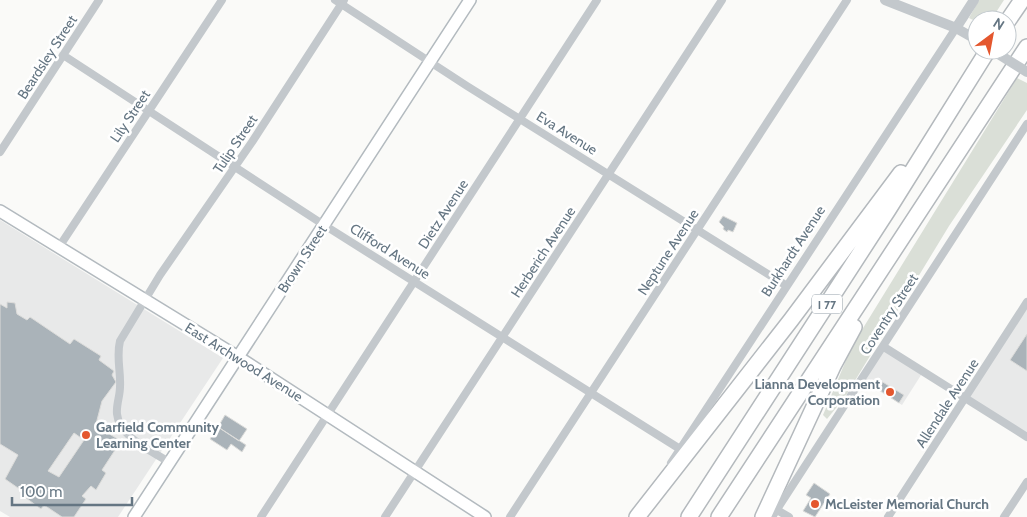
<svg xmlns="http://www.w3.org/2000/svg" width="1027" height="517" font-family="Cabin,sans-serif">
  <rect width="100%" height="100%" fill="#fafaf8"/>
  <path fill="#e8e9e9" d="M0,220L223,358L118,517H10L0,511Z
    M1027,302V437L965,398Z
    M884,347L923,372L902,405L861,380Z"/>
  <path fill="#dadfd7" d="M979,0H1004L991,20H977V22L969,18Z
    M1017,78L1027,83V110L949,226L845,397L827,419L823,415L852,346Z"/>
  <path fill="#aab3b9" stroke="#dcdcda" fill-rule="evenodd" d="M723,216L737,223L733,232L728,230L727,232L723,229L724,227L719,222Z
    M7,302L15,303L17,314L27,320L30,317L70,344L74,339L101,356L99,360L114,371L112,375L116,382L102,401L96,424L103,430L102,432L105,434L106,432L121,441L102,470L106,473L96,490L91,486L82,496L86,499L74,517H62L44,505L41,509L26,498L28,495L5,479L18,455L0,444V304L7,308ZM74,433L84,440L59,477L48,471Z
    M1027,334V371L1010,360Z
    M881,381L904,395L899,403L876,388Z
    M225,415L247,429L239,441L218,427Z
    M218,427L246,445L242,452L231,444L227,450L210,439Z
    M814,483L830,494L815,517L803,511L811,498L806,495Z"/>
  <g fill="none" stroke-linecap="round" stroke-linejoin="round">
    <g stroke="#b3babf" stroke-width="14">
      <path id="secondary" d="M0,211L238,357L485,517
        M134,517L470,0"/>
    </g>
    <g stroke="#b4b9bd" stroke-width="18">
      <path id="motorway" d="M1007,22L1022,0
        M637,517L791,320L901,173
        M689,517L888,210L988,50
        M719,517L1027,47
        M763,517L833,366L854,327"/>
    </g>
    <path stroke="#c3c8cc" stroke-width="8" d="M335,0L467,86L787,286
      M63,55L324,225L680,449
      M0,152L99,0
      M59,247L222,0
      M884,347L1027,437
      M169,462C152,451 119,437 117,414C116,405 120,396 120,387C121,371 116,357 120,341L160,275L252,142L344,0
      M671,463L956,28
      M777,510L789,517
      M261,517L597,0
      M385,517L722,0
      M510,517L847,0
      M772,517L1027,124
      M888,517L1027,302
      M1004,517L1027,482"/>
    <path stroke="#c3c8cc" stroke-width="10" d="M885,0L956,28L977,40
      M956,28L974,0"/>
    <use href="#secondary" stroke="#fff" stroke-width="11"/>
    <use href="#motorway" stroke="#fff" stroke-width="15"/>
    <path stroke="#c3c8cc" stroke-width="10" d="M992,50L1027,72"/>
  </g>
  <g fill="#e4572e" stroke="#fff" stroke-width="2">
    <circle cx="890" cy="392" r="5"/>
    <circle cx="86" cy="435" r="5"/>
    <circle cx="815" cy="504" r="5"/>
  </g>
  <g text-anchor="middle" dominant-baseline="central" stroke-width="5" stroke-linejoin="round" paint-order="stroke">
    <rect fill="#fff" stroke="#939fa8" stroke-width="1" x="812" y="294.5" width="30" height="19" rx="4"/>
    <g font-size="12" font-weight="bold" fill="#657683">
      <text x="827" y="304">I 77</text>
    </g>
    <g font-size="14" fill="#657683" stroke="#fff">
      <text transform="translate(47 57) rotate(-57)">Beardsley Street</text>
      <text transform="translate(130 116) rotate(-56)">Lily Street</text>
      <text transform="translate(567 133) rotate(32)">Eva Avenue</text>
      <text transform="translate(235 144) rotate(-56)">Tulip Street</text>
      <text transform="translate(443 214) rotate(-57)">Dietz Avenue</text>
      <text transform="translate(390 251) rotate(32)">Clifford Avenue</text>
      <text transform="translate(793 251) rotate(-57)">Burkhardt Avenue</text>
      <text transform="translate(543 252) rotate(-57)">Herberich Avenue</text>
      <text transform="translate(668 252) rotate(-57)">Neptune Avenue</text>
      <text transform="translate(302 259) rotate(-57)">Brown Street</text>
      <text transform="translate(889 314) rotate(-57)">Coventry Street</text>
      <text transform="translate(244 362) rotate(32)">East Archwood Avenue</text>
      <text transform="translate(947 403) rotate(-57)">Allendale Avenue</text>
    </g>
    <g font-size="14" font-weight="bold" fill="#657683" stroke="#fff" text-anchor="start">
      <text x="880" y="384" text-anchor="end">Lianna Development<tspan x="880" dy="16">Corporation</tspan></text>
      <text x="96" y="427">Garfield Community<tspan x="96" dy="16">Learning Center</tspan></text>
      <text x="825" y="504">McLeister Memorial Church</text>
    </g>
  </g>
  <g transform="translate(992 35) rotate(32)"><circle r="24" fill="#ffffff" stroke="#c1c8cd"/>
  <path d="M0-4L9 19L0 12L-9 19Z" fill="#e4572e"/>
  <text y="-8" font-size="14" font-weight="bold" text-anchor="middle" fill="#657683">N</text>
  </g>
  <path d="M12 497v8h120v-8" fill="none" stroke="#657683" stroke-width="2.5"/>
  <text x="20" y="497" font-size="15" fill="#657683" stroke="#ffffff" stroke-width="4" paint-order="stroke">100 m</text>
</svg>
